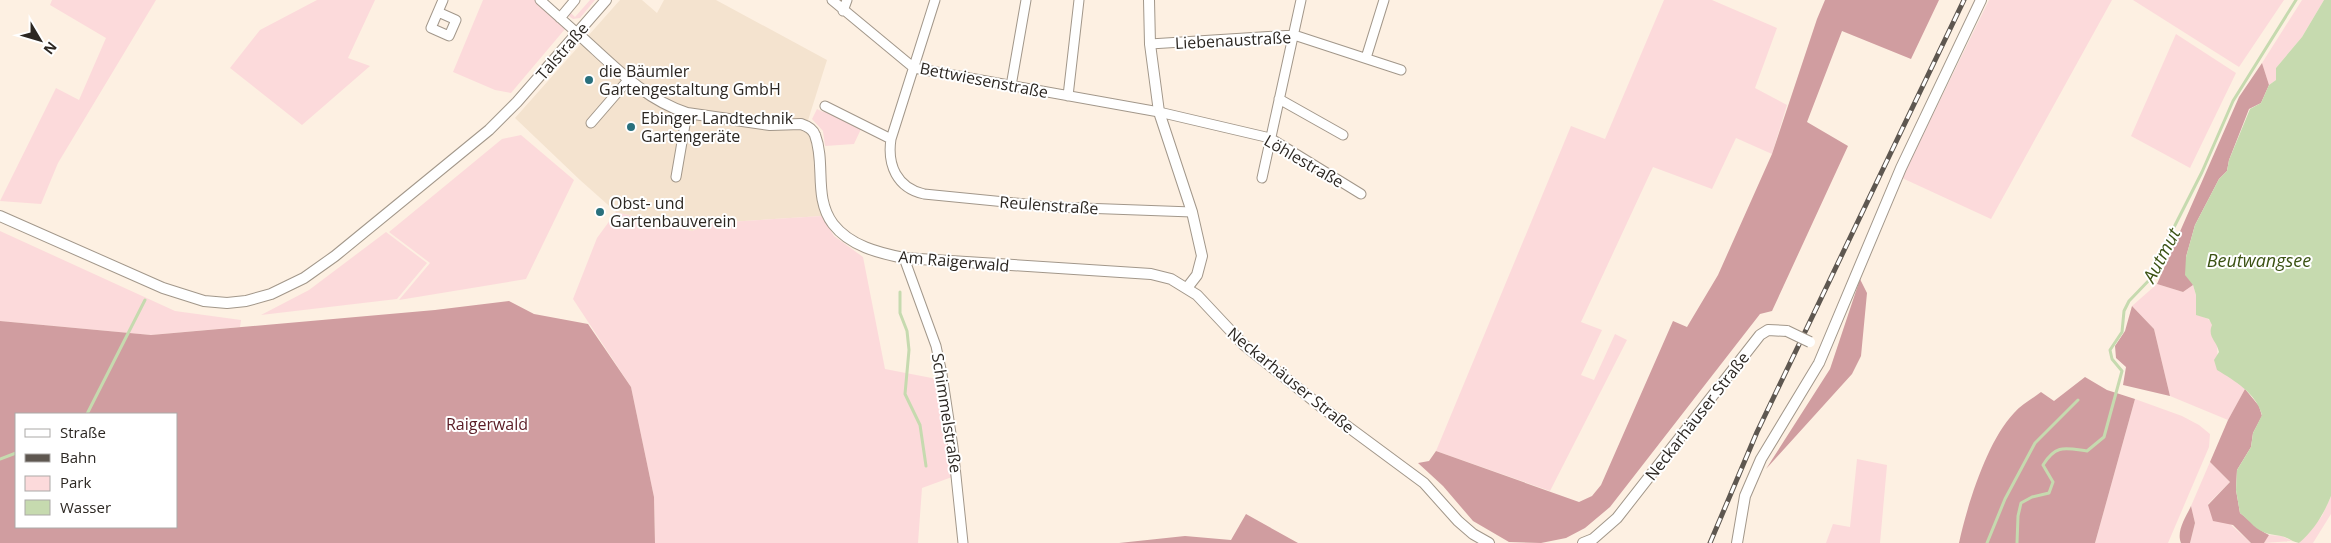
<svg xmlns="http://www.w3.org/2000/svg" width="2331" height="543" font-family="'Open Sans',sans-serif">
  <rect width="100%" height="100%" fill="#fdf0e2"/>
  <path fill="#f4e3cf" d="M620,0H642L657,13L664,0H716L827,60L805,130L813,140L816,189L822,216L712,223L692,231L616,212L580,180L515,118Z"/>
  <path fill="#fcdadb" d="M52,0H156L58,163L41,204L0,201L56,88L79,100L106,38L50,5Z
    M317,0H375L348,58L370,66L302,125L230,68L260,30Z
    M483,0H535L565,29L511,93L495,90L453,72Z
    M590,0H595L580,18L573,19L567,15L570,12L575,17Z
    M1664,0H1712L1777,28L1755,88L1787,105L1772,154L1736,138L1712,189L1653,167L1581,322L1602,330L1581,375L1594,380L1615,334L1627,340L1550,491L1436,451L1571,126L1605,139Z
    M1989,0H2112L1991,219L1902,178Z
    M2133,0H2284L2239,67Z
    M2302,0H2324L2302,37L2276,68V80L2269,85L2262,63Z
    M2176,34L2236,73L2190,168L2131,136Z
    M817,109L823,112L826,111L861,129L854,144L825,146L823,131L812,119Z
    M521,135L574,180L526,279L399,300L430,263L389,232L502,139Z
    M616,212L692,231L712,223L822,216L834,236L863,257L885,369L937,379L952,477L922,488L918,543H655L654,497L631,387L573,299L597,238Z
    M0,231L175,311L241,320L240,327L151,335L0,321Z
    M386,232L427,263L397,299L261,315L309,290Z
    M2157,284L2183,292L2193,285L2196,295V314C2200,316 2205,317 2208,319C2219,327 2218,357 2217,369L2238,382L2245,389L2228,420L2170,396L2154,329L2132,306Z
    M2135,399L2182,416L2199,425L2210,434L2209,447L2168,543H2095Z
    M1857,459L1887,465L1880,543H1826L1833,524L1850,527Z
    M2210,462L2230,482L2208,504L2251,543H2190L2195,523L2191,506Z
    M2331,496V514L2313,543H2299L2322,516Z
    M2269,535L2282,536L2296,543L2291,541L2264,543Z"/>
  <path fill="#d09da0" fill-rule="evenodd" d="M1825,0H1939L1911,59L1842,31L1807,122L1848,146L1772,311L1760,314L1610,507L1585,528L1566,538L1541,543L1509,542L1473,521L1443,486L1418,463L1429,461L1436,451L1579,502L1592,496L1601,485L1673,321L1687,327L1718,275L1772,154L1817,19Z
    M2262,63L2269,85L2261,103L2249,109L2229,160L2227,171L2219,179L2195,225L2186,257L2193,285L2183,292L2157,284L2239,97Z
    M1860,279L1867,293L1861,356L1852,374L1766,469L1830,369Z
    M509,301L534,314L588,324L631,387L654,497L655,543H0V321L151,335L435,310ZM16,414H176V527H16Z
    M2132,306L2154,329L2170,396L2123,385L2126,367L2116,358L2115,346L2125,331Z
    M2085,377L2107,390L2135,399L2095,543H1959C1967,506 1987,441 2014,413C2021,405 2032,399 2041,392L2054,401Z
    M2245,389L2259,406L2262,416L2253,433L2251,447L2237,470L2236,490L2240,513C2251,521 2257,529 2269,535L2264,543H2251L2233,525L2213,521L2208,505L2230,482L2210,462L2228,420Z
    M2191,506L2195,523L2190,543H2181C2176,531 2186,517 2191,506Z
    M1246,514L1298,543H1119L1185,536L1231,540Z"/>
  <path fill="#c6daaf" d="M2324,0H2331V496C2324,514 2314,530 2299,543C2292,542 2288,537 2281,536C2277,535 2273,535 2269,534C2256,531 2250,521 2240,513L2236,490L2237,470L2251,447L2253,433L2262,415C2256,393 2235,381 2217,370L2214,360L2219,352C2217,341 2207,337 2212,325L2209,319L2196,315V295L2193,285L2185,275L2186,257L2195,225L2219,179L2227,171L2229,160L2250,109L2261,103L2269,85L2276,80V68L2302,37Z"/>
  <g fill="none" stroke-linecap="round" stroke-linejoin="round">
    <path stroke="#c6daaf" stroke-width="3" d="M900,292V313L907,331L909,350L905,394L920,425L926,466
      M87,414L145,300
      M0,459L16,453
      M1987,543L2005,499L2035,443L2078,400
      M2017,543L2018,516L2021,503L2032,497L2049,493L2053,482L2043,465C2056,444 2065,448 2087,451L2104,437L2122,371L2112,359L2110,350L2122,332L2124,311L2129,301L2154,275L2166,243L2202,172L2233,101L2296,0"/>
    <g stroke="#a2978a" stroke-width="11">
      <path id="minor" d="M540,0L577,33
        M832,0L914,68L1159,112L1270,138L1361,194
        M935,0L891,139C887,165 897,188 924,194L1055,207L1192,212
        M843,11L847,0
        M438,12L456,20L449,36L431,28L443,0
        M560,18L575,0
        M1150,44L1294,35L1401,70
        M1366,58L1384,0
        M1011,86L1026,0
        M1068,96L1079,0
        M1279,99L1343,135
        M825,106L891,139
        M591,123L629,79
        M676,177L687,113
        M1262,178L1301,0
        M904,258L936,346L942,374L953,447L963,543"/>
    </g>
    <g stroke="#a2978a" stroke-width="12">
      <path id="tertiary" d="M1149,0L1150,44L1159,112L1192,212L1202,256L1197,275L1187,288
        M577,33C611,63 643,99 687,113L770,125L801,124C807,126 813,129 815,135C826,164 813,197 833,224C850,246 879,253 904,258L1151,274L1171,279L1197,295L1243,344L1324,409L1424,483L1458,521L1473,534L1489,543
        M0,216L163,288L204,301L227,303L246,301L271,294L304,278L335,256L489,130L517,102L606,0
        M1583,543L1593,539L1617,518L1760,335L1768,330L1787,331
        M1737,543L1745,496L1761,459L1819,363L1901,168L1981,0"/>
    </g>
    <use href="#minor" stroke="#fff" stroke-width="9"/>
    <use href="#tertiary" stroke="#fff" stroke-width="10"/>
    <g stroke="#5e5750" stroke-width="5">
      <path id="rail" d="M1710,543L1757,432L1964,0"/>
    </g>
    <use href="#rail" stroke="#fff" stroke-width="3" stroke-dasharray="9" stroke-linecap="butt"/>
    <g stroke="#a2978a" stroke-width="12" stroke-linecap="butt">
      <path id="tertiary-bridge" d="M1787,331L1810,342"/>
    </g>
    <use href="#tertiary-bridge" stroke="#fff" stroke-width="10"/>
  </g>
  <g fill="#29707d" stroke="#fff" stroke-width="2">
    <circle cx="589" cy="80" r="5"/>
    <circle cx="631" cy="127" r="5"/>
    <circle cx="600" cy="212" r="5"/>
  </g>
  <g text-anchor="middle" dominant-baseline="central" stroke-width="4" stroke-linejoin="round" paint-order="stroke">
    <g font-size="16" fill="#2c2722" stroke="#fff">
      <text transform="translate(1233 40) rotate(-3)">Liebenaustraße</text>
      <text transform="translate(562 51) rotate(-49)">Talstraße</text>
      <text transform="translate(984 80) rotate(11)">Bettwiesenstraße</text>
      <text transform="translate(1304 161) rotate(30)">Löhlestraße</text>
      <text transform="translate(1049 205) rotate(4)">Reulenstraße</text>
      <text transform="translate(954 261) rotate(5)">Am Raigerwald</text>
      <text transform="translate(1291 380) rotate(39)">Neckarhäuser Straße</text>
      <text transform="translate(947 413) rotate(81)">Schimmelstraße</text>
      <text transform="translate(1697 416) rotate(-52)">Neckarhäuser Straße</text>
    </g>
    <g font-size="16" fill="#2c2722" stroke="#fff" text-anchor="start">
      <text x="599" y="71">die Bäumler<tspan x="599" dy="18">Gartengestaltung GmbH</tspan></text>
      <text x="641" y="118">Ebinger Landtechnik<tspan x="641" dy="18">Gartengeräte</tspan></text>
      <text x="610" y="203">Obst- und<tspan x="610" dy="18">Gartenbauverein</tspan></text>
    </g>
    <g font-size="16" fill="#591b24" stroke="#fff">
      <text x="487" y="424">Raigerwald</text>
    </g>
    <g font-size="18" font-style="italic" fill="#3b5213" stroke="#fff">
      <text transform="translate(2161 255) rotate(-62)">Autmut</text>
      <text x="2259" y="260">Beutwangsee</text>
    </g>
  </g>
  <rect x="15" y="413" width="162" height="115" fill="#ffffff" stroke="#aba9a7"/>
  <rect x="25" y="429" width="25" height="8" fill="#ffffff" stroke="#aba9a7"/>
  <text x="60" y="438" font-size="15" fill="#2c2722">Straße</text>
  <rect x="25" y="454" width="25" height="8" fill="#5e5750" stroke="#aba9a7"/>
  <text x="60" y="463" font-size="15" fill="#2c2722">Bahn</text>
  <rect x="25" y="476" width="25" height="15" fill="#fcdadb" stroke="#aba9a7"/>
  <text x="60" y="488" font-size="15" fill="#2c2722">Park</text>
  <rect x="25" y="500" width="25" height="15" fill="#c6daaf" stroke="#aba9a7"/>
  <text x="60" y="513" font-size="15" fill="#2c2722">Wasser</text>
  <g transform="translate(40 40) rotate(128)" stroke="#ffffff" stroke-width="4" paint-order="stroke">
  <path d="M0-4L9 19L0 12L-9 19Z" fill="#2c2722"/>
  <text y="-8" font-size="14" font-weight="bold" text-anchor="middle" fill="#2c2722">N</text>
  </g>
</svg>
